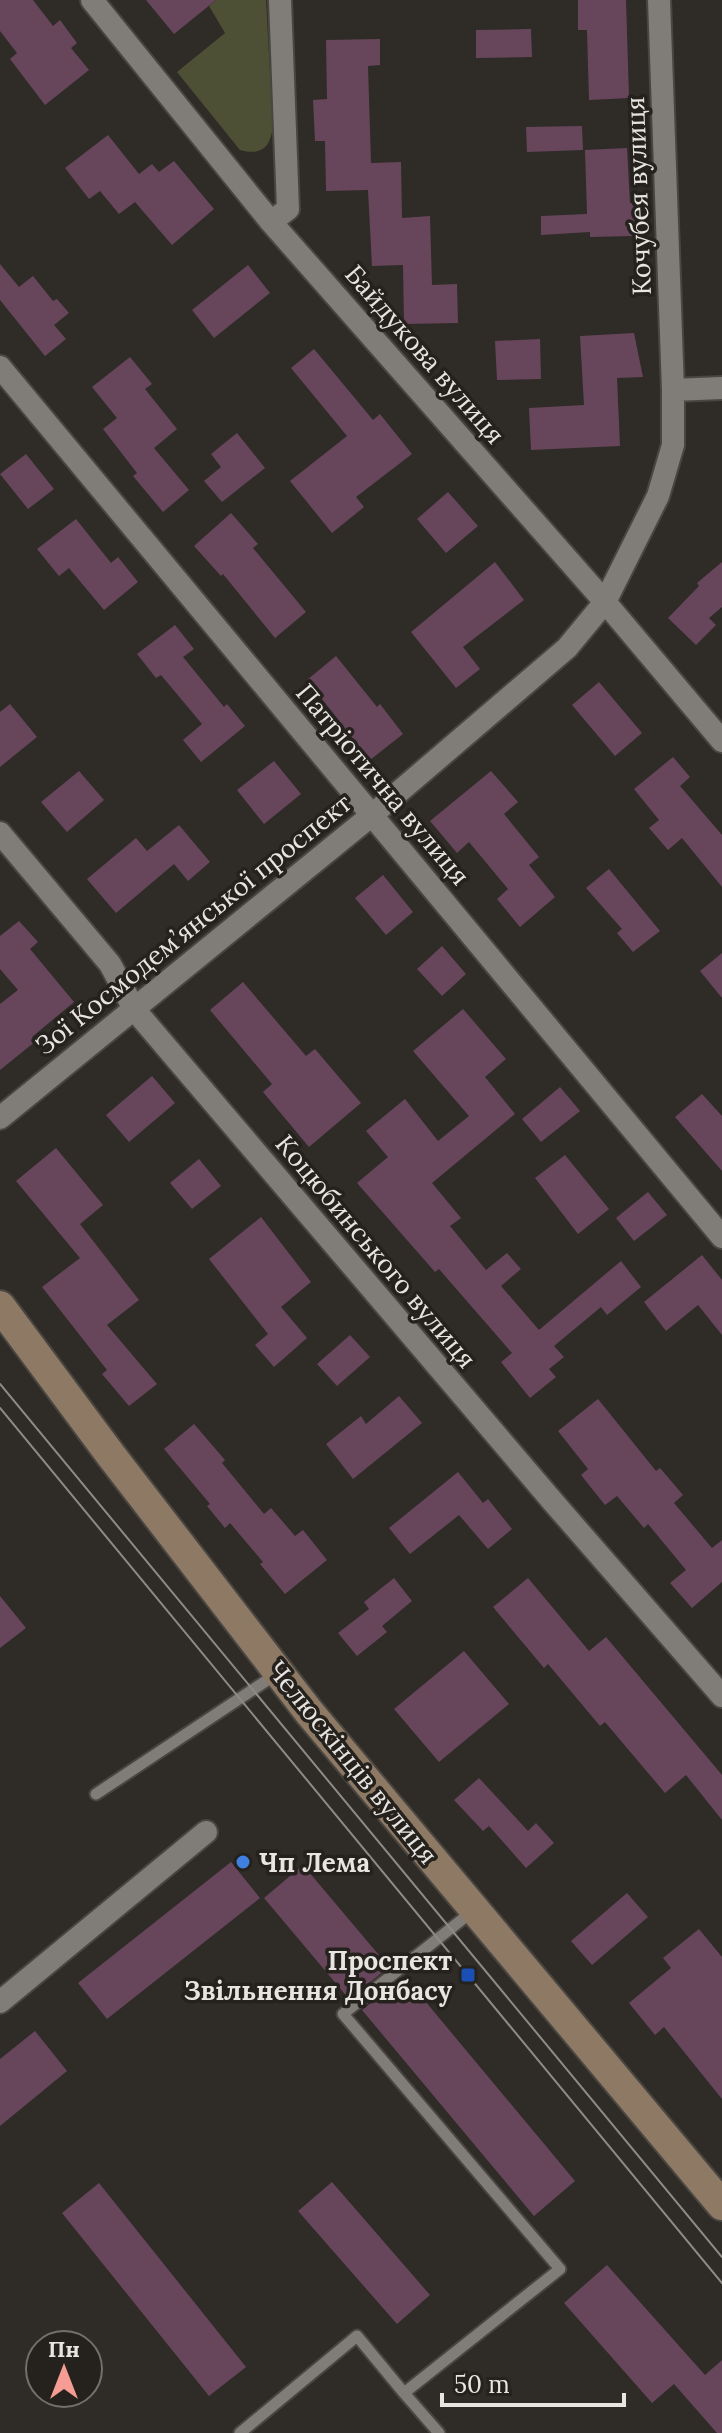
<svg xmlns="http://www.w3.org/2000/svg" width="722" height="2433" font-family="Lora,serif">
  <rect width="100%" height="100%" fill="#2f2b27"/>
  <path fill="#4e5035" d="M216,0H266L273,127C270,147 262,156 240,150L177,72L225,33L209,6Z"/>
  <path fill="#67465c" d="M0,0H33L53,26L60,20L77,43L71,48L89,70L45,105L10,59L17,53L0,31Z
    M146,0H216L174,34Z
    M578,0H626L629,98L589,100L587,30H578Z
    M531,29L532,57L476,58V30Z
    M380,39V65L368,66L371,163L401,162L402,218L430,216L432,285L457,284L458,323L404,324L403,265L372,266L368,190L326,191L325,141H315L313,100L327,99L326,40Z
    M582,126L583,150L527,152L526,127Z
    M108,135L139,174L152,164L159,172L174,161L214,209L172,245L135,202L119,214L100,191L89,199L65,168Z
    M627,148L630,203H637L633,236L590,237V232L541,235V216L587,214L585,150Z
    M0,264L19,287L33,276L53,301L57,299L69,313L54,325L66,339L45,356L0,300Z
    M248,265L270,293L214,338L192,310Z
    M634,333L643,377L617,378L620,446L531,450L529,408L584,405L580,336Z
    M540,339L541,379L497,380L495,341Z
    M314,349L373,420L380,414L412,454L356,497L364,507L332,533L290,481L347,436L291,368Z
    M130,357L152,384L145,389L177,429L154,448L189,490L163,512L133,476L137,473L103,429L117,418L92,387Z
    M237,433L265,468L222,502L204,481L221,467L211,454Z
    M26,454L54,489L28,509L0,474Z
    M448,492L478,526L446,553L417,519Z
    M231,513L258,544L253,548L306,612L275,638L223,574L221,576L194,546Z
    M76,519L111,563L118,557L138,582L104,610L69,568L59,576L37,549Z
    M495,562L524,600L463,647L480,669L456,688L411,632Z
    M722,562V607L709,618L716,625L696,645L668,618L699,586L697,583Z
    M175,625L194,649L183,657L224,707L227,704L245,726L201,762L183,740L202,724L161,675L156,678L137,654Z
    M336,656L377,707L380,704L403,734L370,760L307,680Z
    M599,682L642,733L615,756L572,705Z
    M10,704L37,737L0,767V712Z
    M673,757L690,777L680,786L722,835V887L682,838L668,850L649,828L659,820L634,789Z
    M274,761L301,794L264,824L237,790Z
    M79,771L104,800L67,832L41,802Z
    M491,771L518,802L504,814L539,857L529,865L555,897L520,927L497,899L508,889L469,842L457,853L430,821Z
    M179,825L210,862L188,881L174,864L116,913L87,879L136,838L147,851Z
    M609,869L660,931L633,952L617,933L622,929L586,888Z
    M383,875L413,912L386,935L355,898Z
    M19,921L38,942L30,949L74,1002L32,1037L36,1041L0,1070V1004L18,990L0,969V936Z
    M442,946L466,974L442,996L417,969Z
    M722,953V998L700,971Z
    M243,982L306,1056L315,1049L361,1103L309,1147L263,1092L272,1084L210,1010Z
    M463,1009L506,1059L485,1077L515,1114L432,1183L461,1218L450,1226L486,1270L507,1253L521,1269L501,1286L539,1330L621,1261L641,1287L607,1315L601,1307L554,1346L564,1357L549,1369L556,1377L530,1398L501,1362L512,1353L439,1269L435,1272L357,1183L388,1157L366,1131L405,1099L438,1141L469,1116L413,1051Z
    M152,1076L175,1103L129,1142L106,1115Z
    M560,1087L580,1111L541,1142L522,1119Z
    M702,1094L722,1116V1171L675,1117Z
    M56,1148L103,1205L80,1224L139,1300L107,1325L157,1384L129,1406L102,1374L107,1370L42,1287L80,1258L16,1181Z
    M565,1155L609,1209L578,1234L535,1178Z
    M199,1159L221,1186L192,1209L170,1183Z
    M648,1192L667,1215L634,1241L616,1218Z
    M261,1217L311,1282L281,1307L307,1338L274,1367L255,1345L268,1334L209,1259Z
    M702,1255L722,1280V1335L698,1305L666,1331L644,1302Z
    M350,1335L370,1357L337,1386L317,1364Z
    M399,1396L422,1423L353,1479L326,1444L361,1416L366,1424Z
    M598,1399L656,1471L660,1468L683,1495L674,1503L712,1548L722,1540V1582L692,1608L670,1583L686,1570L648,1524L644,1528L617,1496L605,1505L581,1475L588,1469L558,1431Z
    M194,1424L225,1460L222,1463L264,1514L271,1508L295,1536L303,1530L327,1560L285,1594L260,1564L263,1562L230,1523L225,1528L207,1506L210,1504L164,1449Z
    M458,1472L483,1503L488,1499L512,1529L488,1549L459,1515L410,1554L389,1528Z
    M394,1578L412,1601L382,1626L387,1632L357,1656L338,1633L369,1609L364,1602Z
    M528,1578L589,1651L606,1637L722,1775V1820L686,1775L665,1793L605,1722L600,1726L548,1664L544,1668L493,1607Z
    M0,1596L26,1628L0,1648Z
    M464,1651L509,1704L439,1762L394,1709Z
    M479,1778L528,1831L536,1823L554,1843L526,1868L489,1826L483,1831L454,1800Z
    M231,1862L260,1898L107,2019L78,1983Z
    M303,1865L389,1967L349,1999L264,1898Z
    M627,1893L648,1917L592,1965L571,1941Z
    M699,1929L722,1957V2099L664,2027L655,2035L629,2003L671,1968L663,1958Z
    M400,1980L411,1993L415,1989L575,2181L534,2216L362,2010Z
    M35,2031L67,2071L0,2126V2059Z
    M332,2182L430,2295L397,2324L298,2211Z
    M99,2183L246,2367L209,2396L62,2213Z
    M607,2265L705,2375L722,2360V2433H717L674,2384L652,2403L564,2303Z"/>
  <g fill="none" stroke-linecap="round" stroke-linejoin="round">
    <g stroke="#494642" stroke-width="15">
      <path id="service" d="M96,1794L278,1673
        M404,2393L439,2433
        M240,2433L357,2336L404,2393L560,2269L343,2014L474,1910"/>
    </g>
    <g stroke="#494642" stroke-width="26">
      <path id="minor" d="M92,0L271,222L605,602L722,741
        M659,0L673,390
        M271,222L288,209L280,0
        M0,367L722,1237
        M0,833L110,964L134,1009L554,1503L722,1696
        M0,1118L372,815L567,648L605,602L658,496L673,445V390L722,388
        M0,2002L206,1832"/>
    </g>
    <g stroke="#494642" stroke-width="34">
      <path id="secondary" d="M0,1306L110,1454L309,1712L722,2205"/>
    </g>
    <use href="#service" stroke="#807c77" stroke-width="11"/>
    <use href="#minor" stroke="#807c77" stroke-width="22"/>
    <use href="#secondary" stroke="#8e7964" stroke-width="30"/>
    <path stroke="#8e8a87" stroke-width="2" d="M0,1384L722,2257
      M0,1408L722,2283"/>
  </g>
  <circle fill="#3f7fe0" stroke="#25221e" stroke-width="3" cx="243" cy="1862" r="8"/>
  <rect fill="#1a4fb4" stroke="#25221e" stroke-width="3" x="460" y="1967" width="16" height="16" rx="4"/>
  <g text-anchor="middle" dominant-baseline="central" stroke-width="7" stroke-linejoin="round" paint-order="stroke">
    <g font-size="26" fill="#e7e4e1" stroke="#25221e">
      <text transform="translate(638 196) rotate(-92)">Кочубея вулиця</text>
      <text transform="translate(425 354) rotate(49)">Байдукова вулиця</text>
      <text transform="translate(383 784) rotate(50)">Патріотична вулиця</text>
      <text transform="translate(193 924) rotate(-39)">Зої Космодем’янської проспект</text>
      <text transform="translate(376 1251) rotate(50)">Коцюбинського вулиця</text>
      <text transform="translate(353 1762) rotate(51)">Челюскінців вулиця</text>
    </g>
    <g font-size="26" font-weight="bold" fill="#e7e4e1" stroke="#25221e" text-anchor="start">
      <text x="259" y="1862">Чп Лема</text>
      <text x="452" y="1960" text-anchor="end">Проспект<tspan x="452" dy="30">Звільнення Донбасу</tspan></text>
    </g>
  </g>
  <g transform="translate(64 2369)"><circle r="38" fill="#25221e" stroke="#73706c" stroke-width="2"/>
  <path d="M0-6L14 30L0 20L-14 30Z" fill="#f59c95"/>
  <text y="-12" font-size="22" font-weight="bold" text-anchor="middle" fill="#e7e4e1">Пн</text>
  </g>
  <path d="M442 2393v12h182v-12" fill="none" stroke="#e7e4e1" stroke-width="4"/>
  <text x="454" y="2393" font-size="24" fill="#e7e4e1" stroke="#25221e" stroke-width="6" paint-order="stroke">50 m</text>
</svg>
